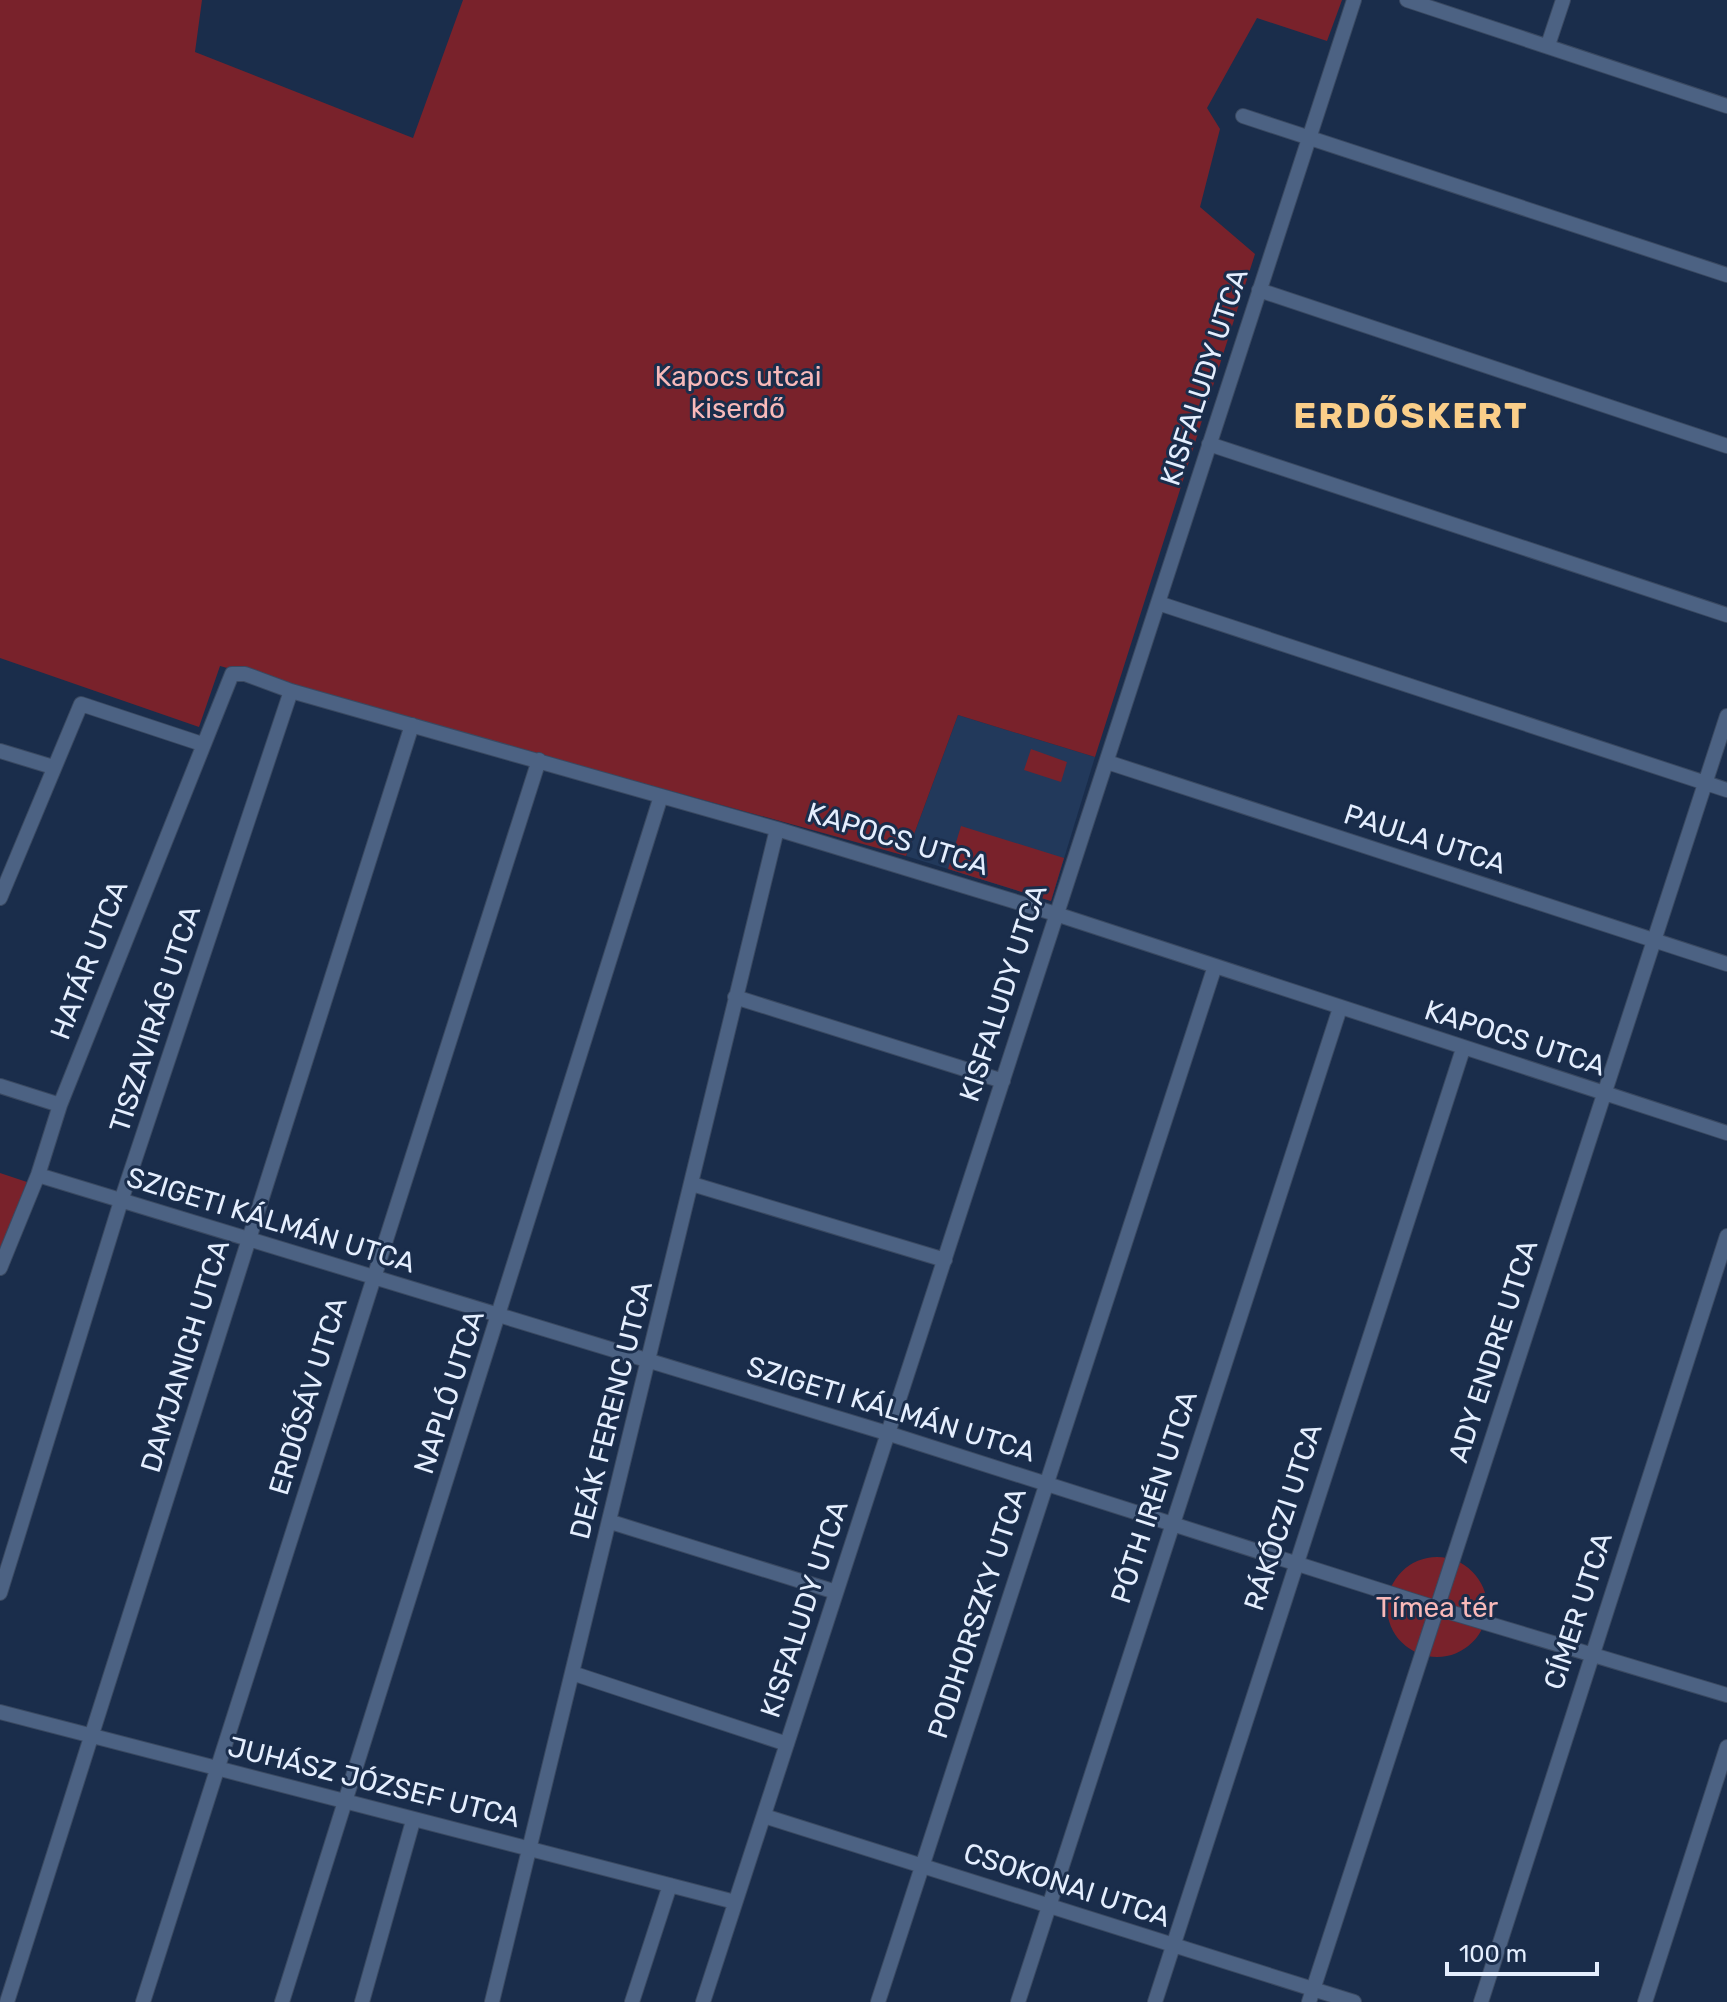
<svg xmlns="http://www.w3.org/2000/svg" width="1727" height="2002" font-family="Rubik,sans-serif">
  <rect width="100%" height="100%" fill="#1a2d4b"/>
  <path fill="#22395b" d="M958,715L1095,757L1051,901L906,856Z"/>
  <path fill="#79222b" d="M0,0H202L195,52L413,138L463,0H1342L1327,41L1257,18L1207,108L1220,129L1200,207L1255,254L1095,757L958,715L906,856L220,666L199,727L0,658Z
    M1031,749L1067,762L1061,782L1024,770Z
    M961,826L1064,858L1051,901L948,869Z
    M0,1173L27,1182L0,1250Z
    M1387 1607a50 50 0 1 1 100 0a50 50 0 1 1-100 0Z"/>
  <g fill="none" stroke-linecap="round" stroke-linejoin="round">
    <g stroke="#3a4961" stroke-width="16">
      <path id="minor" d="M1407,0L1727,106
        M1548,45L1563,0
        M1243,116L1727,275
        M1259,290L1727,446
        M1209,444L1727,615
        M1158,603L1727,790
        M0,751L53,767
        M1107,762L1727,964
        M0,898L81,704L202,744
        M735,997L1003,1081
        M0,1086L60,1105
        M38,1175L890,1434L1436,1608L1727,1695
        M692,1184L945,1260
        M0,1268L38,1175L60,1105L232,674H245L291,691L777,829L1056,914L1727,1133
        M611,1522L836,1592
        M0,1593L121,1201L291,691
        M572,1673L787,1744
        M0,1712L735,1902
        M764,1816L1354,2002
        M7,2002L412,725
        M143,2002L539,760
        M282,2002L661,796
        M362,2002L413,1821
        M492,2002L777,829
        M632,2002L670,1885
        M703,2002L1354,0
        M878,2002L1215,966
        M1018,2002L1340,1008
        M1155,2002L1463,1049
        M1309,2002L1727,716
        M1481,2002L1727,1236
        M1645,2002L1727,1747"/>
    </g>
    <use href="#minor" stroke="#4c6283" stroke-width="14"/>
  </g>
  <g text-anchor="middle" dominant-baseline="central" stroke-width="6" stroke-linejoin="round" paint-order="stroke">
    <g font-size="28" fill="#f8b9b9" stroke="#1a2d4b">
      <text x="738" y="376">Kapocs utcai<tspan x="738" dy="32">kiserdő</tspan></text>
      <text x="1437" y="1607">Tímea tér</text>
    </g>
    <g font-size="28" fill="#e4eefe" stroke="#1a2d4b">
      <text transform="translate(1204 377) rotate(-72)">KISFALUDY UTCA</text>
      <text transform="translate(898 839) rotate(17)">KAPOCS UTCA</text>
      <text transform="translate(1425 839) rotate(18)">PAULA UTCA</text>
      <text transform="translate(89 960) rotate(-69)">HATÁR UTCA</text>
      <text transform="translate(1003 993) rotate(-72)">KISFALUDY UTCA</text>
      <text transform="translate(155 1019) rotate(-72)">TISZAVIRÁG UTCA</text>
      <text transform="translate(1515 1038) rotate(18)">KAPOCS UTCA</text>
      <text transform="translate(271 1220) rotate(17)">SZIGETI KÁLMÁN UTCA</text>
      <text transform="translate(1493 1351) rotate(-72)">ADY ENDRE UTCA</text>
      <text transform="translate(185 1356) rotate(-73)">DAMJANICH UTCA</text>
      <text transform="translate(449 1392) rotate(-72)">NAPLÓ UTCA</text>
      <text transform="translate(308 1396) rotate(-73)">ERDŐSÁV UTCA</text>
      <text transform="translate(891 1409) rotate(17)">SZIGETI KÁLMÁN UTCA</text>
      <text transform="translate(611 1410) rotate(-76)">DEÁK FERENC UTCA</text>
      <text transform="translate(1154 1497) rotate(-72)">PÓTH IRÉN UTCA</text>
      <text transform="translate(1283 1517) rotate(-72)">RÁKÓCZI UTCA</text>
      <text transform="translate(804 1609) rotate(-72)">KISFALUDY UTCA</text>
      <text transform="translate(1578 1611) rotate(-72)">CÍMER UTCA</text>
      <text transform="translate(977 1613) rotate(-72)">PODHORSZKY UTCA</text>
      <text transform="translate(374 1782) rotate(14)">JUHÁSZ JÓZSEF UTCA</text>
      <text transform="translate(1067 1885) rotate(18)">CSOKONAI UTCA</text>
    </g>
    <g font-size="36" font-weight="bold" letter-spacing="2" fill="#face89" stroke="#1a2d4b">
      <text x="1411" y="415">ERDŐSKERT</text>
    </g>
  </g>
  <path d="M1447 1962v12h150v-12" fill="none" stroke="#e4eefe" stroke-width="4"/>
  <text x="1459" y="1962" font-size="24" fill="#e4eefe" stroke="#1a2d4b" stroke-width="6" paint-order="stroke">100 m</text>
</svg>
